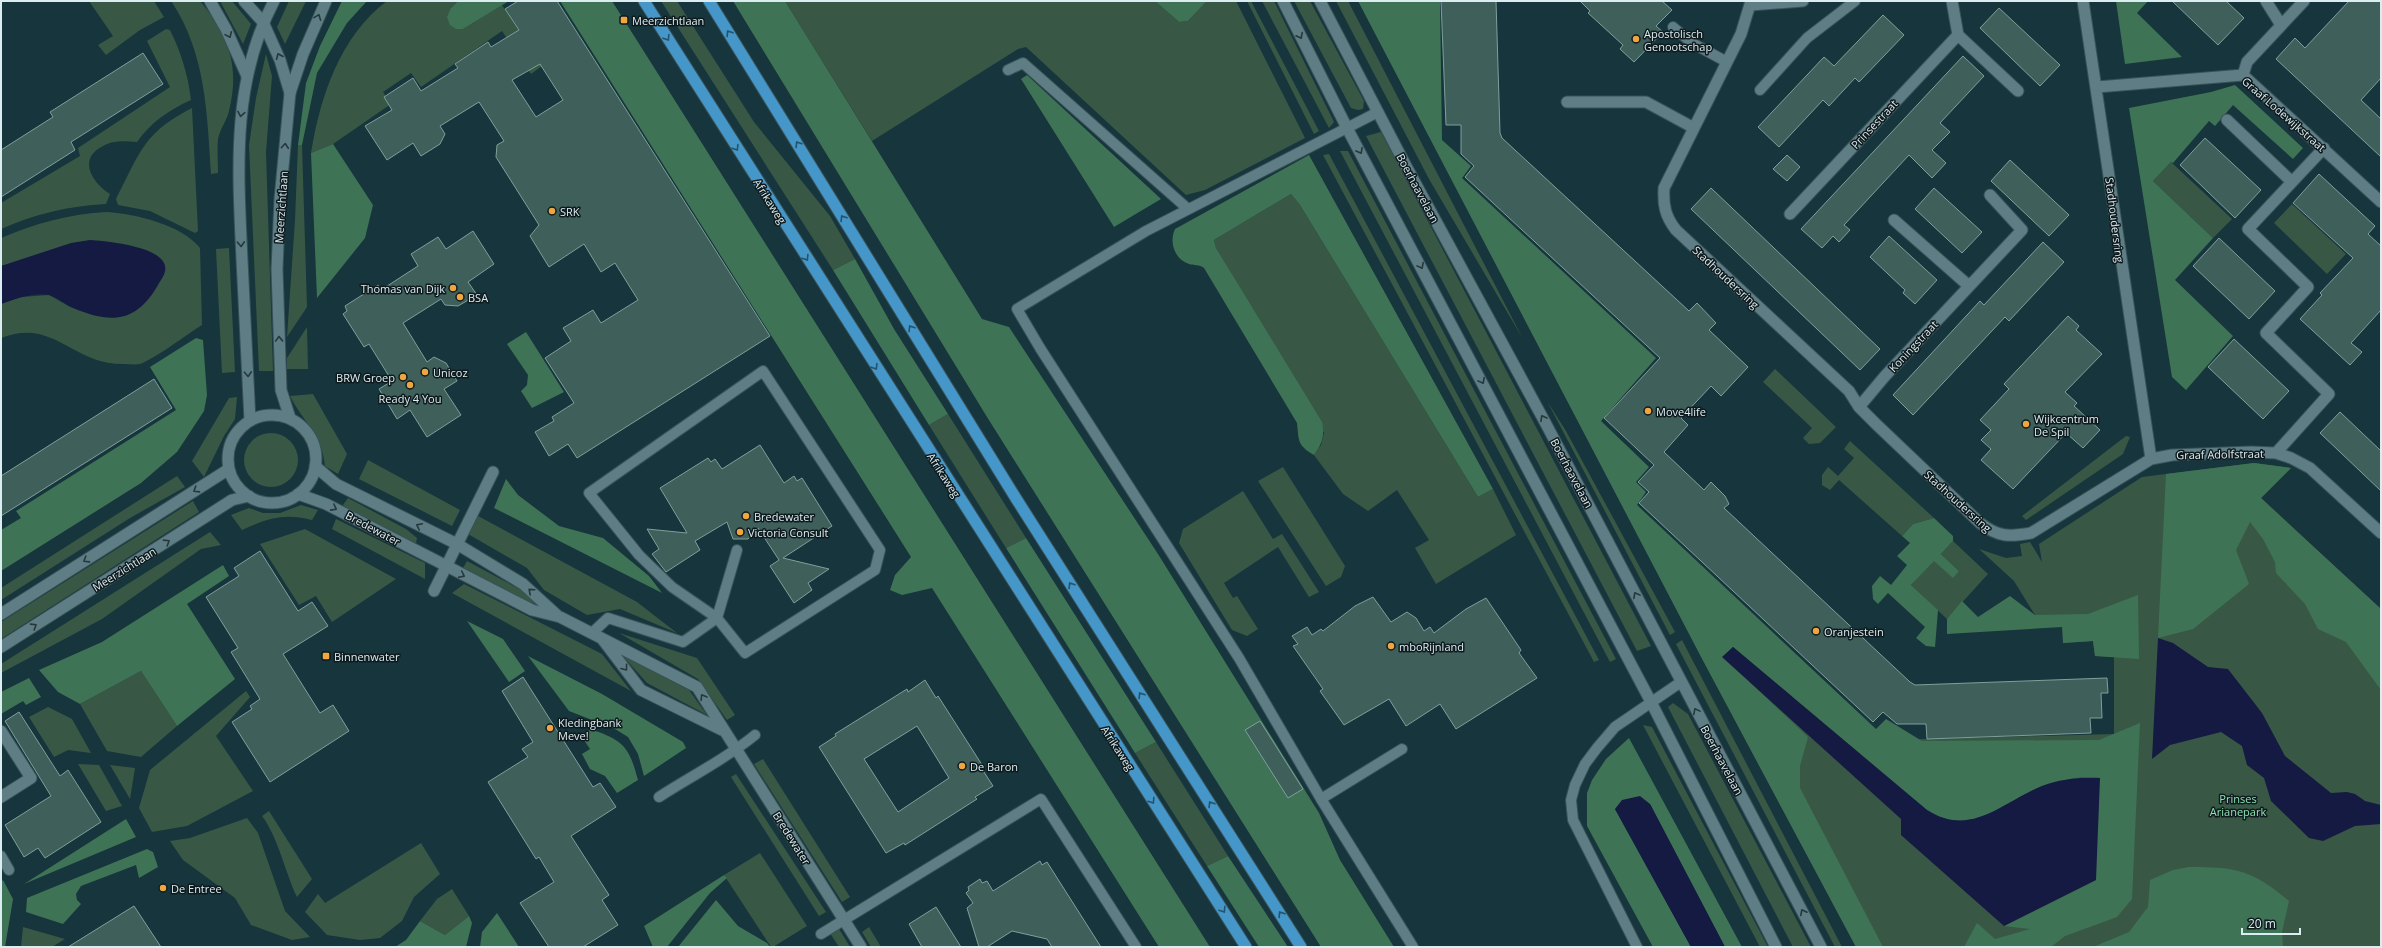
<svg xmlns="http://www.w3.org/2000/svg" width="2382" height="948" font-family="'Open Sans',sans-serif">
  <rect width="100%" height="100%" fill="#17353c"/>
  <path fill="#385845" d="M89,1H154L164,17L140,30L106,55L98,45L113,36Z
    M171,1H200C229,35 240,67 229,111C227,120 220,129 218,139C217,150 218,162 218,173L211,174C207,113 206,53 171,1Z
    M220,1H232L251,24L243,44Z
    M289,1H306L285,44L277,27Z
    M387,1H458L451,8L463,29L502,5L542,66L531,74L502,31L421,87L411,73L383,92L391,104L333,144L311,153C320,97 340,36 387,1Z
    M661,1H677L754,122L830,216L855,259L833,270Z
    M785,1H1155L1179,22L1188,21L1207,1H1236L1305,138L1205,190L1186,195L1026,47L1018,49L872,141Z
    M1247,1H1251L1319,131L1314,134Z
    M1262,1H1274L1334,122L1329,128Z
    M1294,1H1310L1364,101L1363,109L1358,110L1351,108Z
    M1336,1H1348L1523,339L1429,179Z
    M166,29L170,30C181,52 188,75 191,100C169,110 151,122 137,142C126,141 113,140 103,146C77,159 92,183 110,194L106,204C68,206 35,214 1,229V203L80,156L78,148L170,87L147,41Z
    M266,54L272,76L266,152L273,371H259L249,145L256,98Z
    M192,108L198,231L195,233L150,211L118,205L116,199C140,153 143,133 192,108Z
    M1381,132L1651,646L1637,651L1366,136Z
    M298,145H302L307,307L287,337L295,220Z
    M1340,151H1348L1616,659L1610,662Z
    M1329,154L1599,660L1594,662L1323,155Z
    M2171,162L2232,219L2213,238L2153,181Z
    M1291,194L1300,205L1478,497L1493,489L1516,535L1436,584L1415,548L1429,540L1397,490L1368,511L1343,494L1314,455L1321,445L1324,433L1216,248L1214,240Z
    M2292,204L2346,254L2327,274L2274,223Z
    M107,212C136,214 182,225 200,248L202,325C186,335 156,358 140,364C135,365 129,364 124,364C72,365 54,317 1,338V304L21,297L49,295L72,308L5,265L1,266V238C36,223 69,214 107,212Z
    M229,248L235,372L222,373L216,249Z
    M307,327L308,369H287V358Z
    M1775,369L1836,427L1820,443L1809,444L1803,438L1812,428L1763,382Z
    M313,394L347,454L338,474L325,466C322,434 303,422 290,396Z
    M237,397L235,419L224,436L204,477L192,461L229,398Z
    M1547,401L1566,431L1675,632L1670,635Z
    M948,414L1026,538L1006,548L929,425Z
    M244 460a27 27 0 1 1 54 0a27 27 0 1 1-54 0Z
    M2126,436L2130,437L2123,454L2026,520L2022,516Z
    M1850,441L1934,518L1913,524L1902,536L1839,480L1830,490L1822,485V475L1828,467L1838,476L1854,458L1844,449Z
    M368,460L460,510L452,526L359,479Z
    M2254,463L2291,468L2261,498L2381,609V947H1856L1699,653L1887,740L2114,734V657L2095,656L2093,641L2063,643V627L2035,615L2014,581L1979,549L2006,558L2022,556L2020,544L2030,542L2042,562L2039,544L2142,477Z
    M1283,467L1345,566L1341,577L1326,586L1258,481Z
    M177,476L185,487L130,518L1,600V588Z
    M1243,491L1273,539L1282,534L1319,592L1309,597L1278,547L1224,583L1233,598L1237,596L1258,629L1247,636L1232,630L1179,543L1183,529Z
    M348,498L406,529L417,538L416,543H413L345,508L343,505Z
    M193,501L199,512L1,639V622Z
    M301,505L318,510L312,520C284,513 268,518 242,530L231,515L249,508L263,513H280Z
    M478,516L637,602L677,633L620,609L587,615L544,590L527,568L468,534Z
    M336,519L425,563V579L332,529Z
    M305,529L396,579L332,622L316,596L299,605L260,544Z
    M210,532L221,545L201,549L102,619L1,673V664Z
    M1953,541L1988,574L1947,619L1911,585L1934,560L1953,577L1959,571L1941,554Z
    M467,561L523,591L538,605L524,600L463,568Z
    M464,584L602,654L631,691L452,593Z
    M619,633L697,658L735,715L727,720L698,679Z
    M1682,640L1842,947H1835L1676,644Z
    M622,655L689,690L707,715L647,683Z
    M141,671L177,726L141,757L107,751L80,704Z
    M246,691L250,697L216,736L253,791L187,826L152,832L139,808L150,770Z
    M1673,703L1688,714L1811,947H1793L1668,707Z
    M48,707L72,719L91,753L68,750L54,757L29,717Z
    M1643,725L1652,727L1768,947H1760Z
    M1156,742L1228,856L1207,866L1135,753Z
    M763,759L850,897L842,902L754,764Z
    M78,764L99,765L122,806L106,811Z
    M110,765L135,768L130,799Z
    M736,774L826,912L819,916L731,777Z
    M269,811L312,879L297,897C285,872 278,837 262,816Z
    M247,818L258,833L285,911L310,937L292,940L251,925L235,898L183,860L170,841L190,838Z
    M421,843L440,874L414,897L402,921L380,938L360,940L327,935L305,912L318,894L325,903Z
    M760,853L807,926L773,947H771L724,875Z
    M452,889L469,916L445,935L420,921L437,899Z
    M23,927L65,939L52,947H21Z
    M838,927L850,947H839L830,933Z
    M869,927L881,947H871L862,932Z"/>
  <path fill="#3f7356" d="M342,1H367L347,23L317,73L302,145H298L306,83L320,46Z
    M458,1H509L463,29H456L450,25L447,17L451,8Z
    M560,1H612L1210,947H1159L932,588L902,595L890,590L895,575L911,557Z
    M733,1H785L982,319L1009,327L1158,554L1319,813L1340,860L1394,947H1321L987,417Z
    M1155,1H1207L1188,21L1179,22Z
    M1358,1H1440L1442,140L1471,166L1462,178L1656,358L1601,421L1649,467L1636,482L1646,492L1637,505L1876,729L1886,719L1922,741L2099,740L2140,723L2132,899L2117,917L2065,936L2051,947H1964L1977,923L1995,939L2030,929L2004,926L2096,880L2083,777C2070,779 2055,781 2042,786C2001,804 1971,838 1927,810L1733,647L1723,657L1808,737L1800,766V788L1883,947H1856L1699,653Z
    M2116,1H2148L2137,13L2182,57L2125,64Z
    M1027,75L1161,199L1114,227L1021,79Z
    M2235,85L2303,148L2293,159L2233,105L2215,126L2209,121L2173,163L2171,162L2153,181L2213,238L2175,280L2233,336L2186,390L2172,377L2129,108L2211,92Z
    M333,144L373,205L365,238L317,298L311,153Z
    M1309,155L1493,489L1478,497L1300,205L1291,194L1214,240L1216,248L1322,422C1325,436 1322,444 1314,455C1297,445 1299,441 1297,423L1204,268C1199,264 1194,266 1189,264C1174,259 1169,242 1175,229Z
    M855,259L894,329L948,414L929,425L833,270Z
    M526,332L564,392L532,408L521,391L527,385L528,375L507,344Z
    M196,338L203,340L207,395L204,411L177,452L141,483L1,571V530L21,518L16,511L176,410L150,367Z
    M2254,463L2291,468L2261,498L2381,609V690L2346,642L2318,629L2305,604L2276,573L2275,562L2263,539L2250,522L2236,550L2249,584L2193,629L2158,638L2166,474Z
    M506,479L518,495L559,526L603,538L649,576L662,593L494,508Z
    M1934,518L1953,536V541L1941,554L1959,571L1953,578L1934,561L1911,585L1938,610L1935,647L1926,646L1916,638L1925,627L1888,593L1878,604L1873,599L1872,586L1880,576L1891,585L1907,565L1897,556L1910,543L1902,536L1913,524Z
    M1026,538L1156,742L1135,753L1006,548Z
    M223,565L229,576L187,604L235,679L177,726L141,671L80,704L58,692L39,670L102,642Z
    M2138,595L2139,659L2095,656L2093,641L2063,643L2062,627L1947,634V619L1962,601L1978,617L2010,596L2035,615L2088,614Z
    M467,621L503,639L525,671L509,682Z
    M528,656L602,694L683,742L686,748L644,776L638,754L628,737L615,729L569,711Z
    M29,678L41,697L26,705L23,701L1,714V692Z
    M590,729C623,740 629,746 638,780L617,793L605,776L590,769L582,754L590,749L582,737Z
    M1629,738L1742,947H1725L1650,804L1615,809L1691,947H1653L1587,826V793L1592,780L1606,759Z
    M126,819L136,837L24,884Z
    M147,849L153,852L158,867L139,878L136,865L81,886L76,894L77,900L81,904L63,924L26,912L27,898Z
    M1228,856L1288,947H1259L1207,866Z
    M2189,867C2237,867 2252,870 2289,901L2282,932L2283,947H2093L2129,932L2148,907L2150,880L2173,870Z
    M724,875L727,878L710,893L667,947H653L644,926Z
    M3,880L13,899L5,947H1V882Z
    M716,900L738,926L767,943L770,947H678Z
    M497,913L519,947H480L482,932Z
    M469,916L472,923L466,947H395L406,940L420,921L445,935Z"/>
  <path fill="#141a41" d="M90,240C107,241 156,246 164,263C168,271 162,278 158,285C136,323 111,324 73,308C65,305 57,297 49,295C34,292 15,299 1,304V266L71,243Z
    M2158,638L2173,643L2208,667L2228,669L2262,713L2285,756L2331,793L2347,792L2355,794L2365,801L2381,805V824L2355,826L2323,841L2309,838L2271,801L2264,778L2247,765L2242,746L2221,732L2170,745L2152,759Z
    M1733,647L1927,810C1971,838 2001,803 2042,786C2060,779 2081,777 2100,778L2096,880L2004,926L1901,835V819L1722,657Z
    M1640,796L1650,804L1725,947H1691L1615,809L1622,800Z"/>
  <path fill="#3f5f5b" stroke="#7ea09b" fill-rule="evenodd" d="M518,1H557L770,336L577,458L568,444L549,456L535,432L554,421L552,417L574,403L545,358L571,341L563,328L593,310L601,323L638,300L615,263L601,272L584,244L549,267L530,236L539,225L496,157L497,145L504,141L479,102L440,126L445,134L440,144L421,156L413,143L387,160L365,126L392,110L384,97L413,78L421,91L458,68L455,64L488,42L491,47L519,30L505,9ZM540,64L563,100L536,117L512,80Z
    M1441,1H1496L1500,133L1502,138L1689,311L1697,303L1716,323L1709,330L1748,367L1721,396L1711,386L1681,418L1688,425L1664,452L1704,490L1711,482L1725,496L1729,504L1724,508L1910,682L1915,685L2107,678L2108,693H2101L2102,718H2090L2091,733L1927,739L1926,724H1897L1883,712L1873,722L1639,503L1649,492L1638,482L1654,465L1604,418L1660,358L1465,177L1474,166L1461,154V125H1446Z
    M1580,1H1662L1672,10L1656,26L1663,32L1634,62L1620,49L1623,45L1588,13L1590,11Z
    M2172,1H2226L2244,18L2218,45Z
    M2349,1H2381V78L2361,100L2381,119V157L2276,59L2295,38L2305,48Z
    M1999,8L2060,65L2040,86L1980,28Z
    M1883,15L1904,35L1859,82L1855,78L1829,106L1823,100L1779,147L1758,127L1824,57L1834,66Z
    M143,53L163,84L71,142L75,150L1,197V150L53,117L50,112Z
    M1963,56L1984,76L1940,123L1950,132L1932,150L1946,163L1932,178L1909,155L1844,225L1850,230L1839,242L1833,236L1822,248L1801,229Z
    M2205,138L2261,190L2235,218L2180,165Z
    M1787,155L1800,167L1787,181L1773,169Z
    M2010,160L2069,215L2049,236L1991,181Z
    M2319,174L2375,226L2368,234L2381,246V310L2351,343L2362,352L2350,365L2300,319L2322,295L2320,293L2353,258L2293,203Z
    M1711,188L1880,349L1860,370L1691,209Z
    M1934,188L1982,232L1962,253L1915,209Z
    M473,231L494,264L468,282L477,295L458,306L445,305L441,299L403,323L427,362L434,357L446,363L457,381L444,389L461,415L427,437L410,410L397,419L379,389L392,381L369,344L364,347L343,314L347,311L345,306L378,285L381,290L418,266L411,254L438,237L446,249Z
    M1889,236L1937,280L1915,304L1903,293L1905,290L1870,257Z
    M2219,238L2275,291L2249,319L2193,266Z
    M2043,242L2064,262L2009,321L2005,317L1913,415L1893,395L1980,301L1984,305Z
    M2068,316L2079,326L2076,330L2102,354L2065,392L2077,403L2074,406L2100,430L2083,448L2066,433L2013,489L1981,460L1991,449L1981,440L1991,430L1980,420L2009,389L2004,384Z
    M2234,339L2289,391L2263,419L2208,367Z
    M154,379L172,408L1,516V476Z
    M2340,412L2381,451V491L2320,433Z
    M760,445L784,483L794,476L797,481L802,478L832,526L783,558L829,569L808,583L812,590L794,603L770,566L779,560L758,528L748,539H733L727,522L695,541L700,550L666,572L652,554L659,549L647,529L687,533L660,488L708,458L711,462L715,459L722,469Z
    M260,551L298,611L312,602L328,626L283,654L320,713L333,705L349,731L270,782L232,722L252,709L250,706L260,699L231,652L238,648L206,597L239,576L234,568Z
    M1373,597L1391,622L1407,612L1416,618L1424,631L1430,627L1434,633L1466,609L1486,598L1521,650L1519,653L1537,678L1456,729L1440,704L1406,726L1389,699L1344,725L1320,691L1323,689L1293,646L1298,644L1292,636L1307,627L1312,635L1321,629L1323,631L1355,606Z
    M523,677L593,787L600,783L616,807L571,836L609,895L602,900L618,925L583,947H549L520,903L554,882L539,857L536,859L488,782L528,757L522,749L533,742L502,691Z
    M925,680L936,698L938,696L984,768L982,769L993,786L975,797L977,799L905,845L904,843L886,853L819,747L836,736L835,734L907,689L908,692ZM917,726L949,778L898,812L864,759Z
    M19,712L60,776L68,770L101,822L45,858L38,848L24,857L5,825L51,796L5,721Z
    M1260,721L1303,789L1288,798L1245,730Z
    M1040,861L1042,865L1047,862L1101,947H1052L1047,939L1012,931L987,947H979L967,908L973,903L966,893L969,890L968,887L980,879L982,883L987,881L993,891Z
    M134,906L161,947H68Z
    M936,907L961,947H922L909,924Z"/>
  <g fill="none" stroke-linecap="round" stroke-linejoin="round">
    <g stroke="#395259" stroke-width="12">
      <path id="service" d="M1673,27L1692,43L1727,62
        M1008,70L1023,63L1188,209
        M1760,90L1807,38L1855,1
        M1378,112L1146,231L1017,309L1040,348L1239,658L1321,799L1413,947
        M763,371L880,550L875,570L745,653L717,618L672,587L639,555L589,493Z
        M592,633L608,618L683,642L717,618L737,550
        M659,797C691,776 726,759 755,735
        M1321,799L1402,749
        M1,856L9,870
        M821,934L1041,799L1136,947
        M1637,947L1573,820L1571,800L1575,785L1585,764L1597,748L1615,727L1681,682"/>
    </g>
    <g stroke="#395259" stroke-width="13">
      <path id="minor" d="M210,1L226,29L247,76
        M244,1L263,22L280,60L290,93
        M1751,1L1741,34L1664,188C1663,205 1665,216 1676,230L1849,391L1859,407L1876,424L1980,523C1998,537 2009,537 2031,533L2151,459L2172,455L2251,452L2276,453L2291,458L2310,468L2381,533
        M2083,1L2151,459
        M2266,1L2281,25
        M1751,5L1803,1
        M1958,35L2018,91
        M2243,75L2247,62L2304,1
        M2097,87L2243,75L2381,202
        M1567,102H1646L1694,128
        M2227,120L2292,182
        M1790,214L1958,35L1952,1
        M1894,220L1969,286
        M1859,407L1885,376L2022,230L1990,195
        M2276,453L2329,394L2266,333L2308,287L2248,229L2324,148
        M434,591L493,472
        M1,731L31,778L1,797"/>
    </g>
    <g stroke="#395259" stroke-width="13">
      <path id="tertiary" d="M1283,1L1347,128L1651,702L1776,947
        M1320,1L1406,166L1546,424L1821,947
        M228 459a44 44 0 1 1 88 0a44 44 0 1 1-88 0Z
        M290,418L281,390L277,269L280,199L290,93L303,54L326,1
        M250,421C247,367 245,313 242,260C238,171 231,83 274,1
        M315,466L336,484L457,544L523,584L558,616
        M298,494L326,504L532,610L560,617L697,687L861,947
        M1,614L229,469
        M603,640L641,690L722,730
        M1,647L232,500L249,496"/>
    </g>
    <g stroke="#395259" stroke-width="13">
      <path id="primary" d="M644,1L1246,947
        M709,1L1017,500L1301,947"/>
    </g>
    <use href="#service" stroke="#5e7d85" stroke-width="10"/>
    <use href="#minor" stroke="#5e7d85" stroke-width="11"/>
    <use href="#tertiary" stroke="#5e7d85" stroke-width="11"/>
    <use href="#primary" stroke="#4597ca" stroke-width="11"/>
  </g>
  <defs><path id="oneway-chevron" d="M-2-3.5L2.5 0L-2 3.5" fill="none" stroke-width="1.6" stroke-linecap="round" stroke-linejoin="round"/></defs>
  <g stroke="#26383c">
    <use href="#oneway-chevron" transform="translate(318 17) rotate(-69)"/>
    <use href="#oneway-chevron" transform="translate(229 35) rotate(66)"/>
    <use href="#oneway-chevron" transform="translate(1300 36) rotate(63)"/>
    <use href="#oneway-chevron" transform="translate(279 56) rotate(-113)"/>
    <use href="#oneway-chevron" transform="translate(241 114) rotate(100)"/>
    <use href="#oneway-chevron" transform="translate(285 146) rotate(-85)"/>
    <use href="#oneway-chevron" transform="translate(1360 151) rotate(61)"/>
    <use href="#oneway-chevron" transform="translate(241 244) rotate(87)"/>
    <use href="#oneway-chevron" transform="translate(1421 266) rotate(62)"/>
    <use href="#oneway-chevron" transform="translate(279 339) rotate(-92)"/>
    <use href="#oneway-chevron" transform="translate(248 374) rotate(87)"/>
    <use href="#oneway-chevron" transform="translate(1482 381) rotate(62)"/>
    <use href="#oneway-chevron" transform="translate(1543 418) rotate(-119)"/>
    <use href="#oneway-chevron" transform="translate(196 490) rotate(148)"/>
    <use href="#oneway-chevron" transform="translate(334 508) rotate(28)"/>
    <use href="#oneway-chevron" transform="translate(419 526) rotate(-154)"/>
    <use href="#oneway-chevron" transform="translate(167 542) rotate(-32)"/>
    <use href="#oneway-chevron" transform="translate(86 560) rotate(148)"/>
    <use href="#oneway-chevron" transform="translate(462 575) rotate(26)"/>
    <use href="#oneway-chevron" transform="translate(531 591) rotate(-138)"/>
    <use href="#oneway-chevron" transform="translate(1636 595) rotate(-118)"/>
    <use href="#oneway-chevron" transform="translate(34 626) rotate(-32)"/>
    <use href="#oneway-chevron" transform="translate(625 668) rotate(53)"/>
    <use href="#oneway-chevron" transform="translate(703 697) rotate(-121)"/>
    <use href="#oneway-chevron" transform="translate(1696 711) rotate(-118)"/>
    <use href="#oneway-chevron" transform="translate(1803 912) rotate(-117)"/>
  </g>
  <g stroke="#27526b">
    <use href="#oneway-chevron" transform="translate(729 33) rotate(-122)"/>
    <use href="#oneway-chevron" transform="translate(667 38) rotate(58)"/>
    <use href="#oneway-chevron" transform="translate(798 144) rotate(-122)"/>
    <use href="#oneway-chevron" transform="translate(736 148) rotate(58)"/>
    <use href="#oneway-chevron" transform="translate(843 218) rotate(-122)"/>
    <use href="#oneway-chevron" transform="translate(806 258) rotate(58)"/>
    <use href="#oneway-chevron" transform="translate(911 328) rotate(-122)"/>
    <use href="#oneway-chevron" transform="translate(875 367) rotate(58)"/>
    <use href="#oneway-chevron" transform="translate(1071 585) rotate(-122)"/>
    <use href="#oneway-chevron" transform="translate(1141 695) rotate(-122)"/>
    <use href="#oneway-chevron" transform="translate(1152 801) rotate(57)"/>
    <use href="#oneway-chevron" transform="translate(1211 804) rotate(-122)"/>
    <use href="#oneway-chevron" transform="translate(1223 910) rotate(57)"/>
    <use href="#oneway-chevron" transform="translate(1281 914) rotate(-122)"/>
  </g>
  <g fill="#f0a63f" stroke="#0e1a1d" stroke-width="1.5">
    <rect x="620" y="16" width="8" height="8" rx="2"/>
    <circle cx="1636" cy="39" r="4"/>
    <circle cx="552" cy="211" r="4"/>
    <circle cx="453" cy="288" r="4"/>
    <circle cx="460" cy="297" r="4"/>
    <circle cx="425" cy="372" r="4"/>
    <circle cx="403" cy="377" r="4"/>
    <circle cx="410" cy="385" r="4"/>
    <circle cx="1648" cy="411" r="4"/>
    <circle cx="2026" cy="424" r="4"/>
    <circle cx="746" cy="516" r="4"/>
    <circle cx="740" cy="532" r="4"/>
    <circle cx="1816" cy="631" r="4"/>
    <circle cx="1391" cy="646" r="4"/>
    <rect x="322" y="652" width="8" height="8" rx="2"/>
    <circle cx="550" cy="728" r="4"/>
    <circle cx="962" cy="766" r="4"/>
    <circle cx="163" cy="888" r="4"/>
  </g>
  <g text-anchor="middle" dominant-baseline="central" stroke-width="3" stroke-linejoin="round" paint-order="stroke">
    <g font-size="11" fill="#dcedf1" stroke="#0e1a1d" text-anchor="start">
      <text x="632" y="20">Meerzichtlaan</text>
      <text x="1644" y="33">Apostolisch<tspan x="1644" dy="13">Genootschap</tspan></text>
      <text x="560" y="211">SRK</text>
      <text x="445" y="288" text-anchor="end">Thomas van Dijk</text>
      <text x="468" y="297">BSA</text>
      <text x="433" y="372">Unicoz</text>
      <text x="395" y="377" text-anchor="end">BRW Groep</text>
      <text x="410" y="398" text-anchor="middle">Ready 4 You</text>
      <text x="1656" y="411">Move4life</text>
      <text x="2034" y="418">Wijkcentrum<tspan x="2034" dy="13">De Spil</tspan></text>
      <text x="754" y="516">Bredewater</text>
      <text x="748" y="532">Victoria Consult</text>
      <text x="1824" y="631">Oranjestein</text>
      <text x="1399" y="646">mboRijnland</text>
      <text x="334" y="656">Binnenwater</text>
      <text x="558" y="722">Kledingbank<tspan x="558" dy="13">Meve!</tspan></text>
      <text x="970" y="766">De Baron</text>
      <text x="171" y="888">De Entree</text>
    </g>
    <g font-size="11" fill="#dcedf1" stroke="#0e1a1d">
      <text transform="translate(2284 114) rotate(41)">Graaf Lodewijkstraat</text>
      <text transform="translate(1874 124) rotate(-47)">Prinsestraat</text>
      <text transform="translate(1418 188) rotate(62)">Boerhaavelaan</text>
      <text transform="translate(770 201) rotate(58)">Afrikaweg</text>
      <text transform="translate(281 207) rotate(-86)">Meerzichtlaan</text>
      <text transform="translate(2115 220) rotate(83)">Stadhoudersring</text>
      <text transform="translate(1726 277) rotate(43)">Stadhoudersring</text>
      <text transform="translate(1913 346) rotate(-47)">Koningstraat</text>
      <text transform="translate(2220 454) rotate(-1)">Graaf Adolfstraat</text>
      <text transform="translate(1572 473) rotate(62)">Boerhaavelaan</text>
      <text transform="translate(944 475) rotate(57)">Afrikaweg</text>
      <text transform="translate(1958 501) rotate(42)">Stadhoudersring</text>
      <text transform="translate(373 528) rotate(28)">Bredewater</text>
      <text transform="translate(124 569) rotate(-32)">Meerzichtlaan</text>
      <text transform="translate(1118 748) rotate(57)">Afrikaweg</text>
      <text transform="translate(1722 760) rotate(62)">Boerhaavelaan</text>
      <text transform="translate(792 838) rotate(58)">Bredewater</text>
    </g>
    <g font-size="11" fill="#91e1b2" stroke="#0e1a1d">
      <text x="2238" y="798">Prinses<tspan x="2238" dy="13">Arianepark</tspan></text>
    </g>
  </g>
  <rect width="2382" height="948" fill="none" stroke="#dcedf1" stroke-width="4"/>
  <path d="M2242 928v6h58v-6" fill="none" stroke="#dcedf1" stroke-width="2"/>
  <text x="2248" y="928" font-size="12" fill="#dcedf1" stroke="#0e1a1d" stroke-width="3" paint-order="stroke">20 m</text>
</svg>
